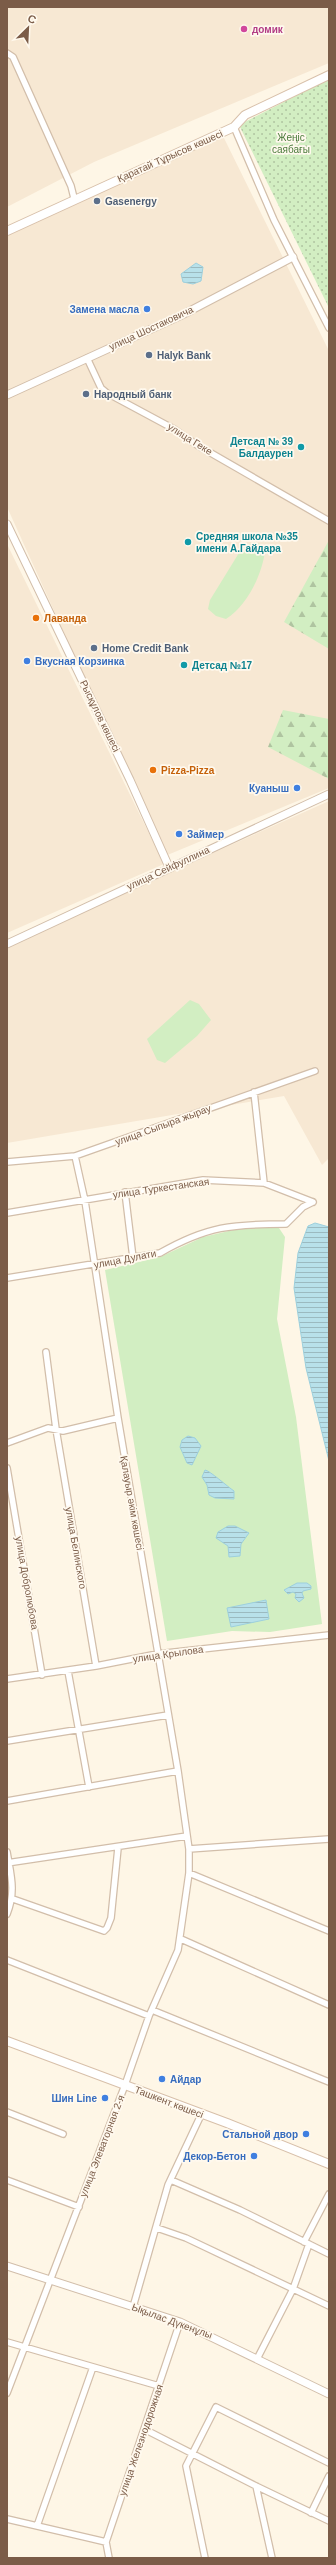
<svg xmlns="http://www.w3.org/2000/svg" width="336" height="2565" font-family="Arial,sans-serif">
  <defs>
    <pattern id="forest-firs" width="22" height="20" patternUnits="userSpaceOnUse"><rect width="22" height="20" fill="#d2eec2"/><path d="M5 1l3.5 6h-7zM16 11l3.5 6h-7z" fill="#afc4a0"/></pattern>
    <pattern id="park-dots" width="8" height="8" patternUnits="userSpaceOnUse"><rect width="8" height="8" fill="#d2eec2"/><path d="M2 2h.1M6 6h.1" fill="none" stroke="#afc4a0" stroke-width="1.8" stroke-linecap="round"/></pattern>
    <pattern id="water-rules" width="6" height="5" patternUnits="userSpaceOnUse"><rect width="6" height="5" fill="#b8e1ea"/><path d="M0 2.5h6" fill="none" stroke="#9bbac0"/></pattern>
  </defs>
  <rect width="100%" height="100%" fill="#fef6e6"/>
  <path fill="#f7e8d3" d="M7,7H329V63L94,162L7,207Z
    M221,132L329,351V788L165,856L7,507V236Z
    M7,544L164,864L7,933Z
    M329,801V1158L322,1165L284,1096L7,1143V945Z"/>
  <path fill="#d2eec2" d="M254,542L260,544L265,551C262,575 247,606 226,619L216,616L208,609L210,600L242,548Z
    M190,1000L199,1004L211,1020L197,1036L165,1063L157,1060L147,1039Z
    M277,1225L285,1237L277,1319L296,1417L322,1624L270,1632L232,1631L167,1641L105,1270L160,1257L203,1237L246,1227Z"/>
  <path fill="url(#forest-firs)" d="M329,540V649L284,622Z
    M283,710L329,719V779L268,747Z"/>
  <path fill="url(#park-dots)" d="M329,79V308L239,125Z"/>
  <path fill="url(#water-rules)" stroke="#9dd0dd" d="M196,263L203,267L201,281L193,284L183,282L181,274Z
    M315,1223L329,1227V1461L306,1368L294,1288L298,1253L308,1226Z
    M188,1436L195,1438L201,1446L192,1465L187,1463L180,1447L182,1440Z
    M205,1470C209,1470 228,1487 234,1491V1499L215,1498L209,1495L207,1485L202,1477Z
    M228,1526H235L249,1533L241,1544L240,1556L229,1557L228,1546L216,1538L218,1532Z
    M297,1583H307L311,1586V1589L303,1591L302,1593L304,1598L299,1602L295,1598L296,1594L293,1592L288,1594L284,1590Z
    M266,1600L269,1619L231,1627L227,1608Z"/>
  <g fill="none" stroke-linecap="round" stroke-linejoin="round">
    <g stroke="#d2beaa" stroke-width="8">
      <path id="minor" d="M7,53L13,57L71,186L74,198
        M234,127L274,220L329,328
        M87,358L101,388L107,393L174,429L197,445L329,521
        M254,1092L264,1183
        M7,1162L75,1156L315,1071
        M125,1192L133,1258
        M7,1213L203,1180L264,1183L313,1202
        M7,1278L160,1253C207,1226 233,1224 286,1224L303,1207L313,1202
        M46,1352L56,1429L96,1666
        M7,1443L48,1428L63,1431L118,1418
        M7,1468L42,1675
        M68,1671L89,1787
        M7,1679L96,1666L157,1654L329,1635
        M7,1741L168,1715
        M7,1801L178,1771
        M189,1849L329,1839
        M7,1852C11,1876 16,1891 7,1914
        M7,1863L187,1836
        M189,1873L329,1931
        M13,1899L104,1931L107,1928L111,1918L118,1848
        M181,1939L329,2005
        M7,1960L149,2016
        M152,2010L329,2082
        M7,2112L63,2134
        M7,2180L79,2207
        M171,2180L240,2210L329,2254
        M157,2228L186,2238L329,2306
        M304,2242L329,2194
        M133,2307L168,2185L201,2115
        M7,2342L159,2386
        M257,2359L293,2289L309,2244
        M7,2393L125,2085L149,2016L178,1950L189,1873V1849L178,1771L118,1418L85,1201L75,1156
        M144,2429L256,2486L329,2521
        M256,2486L272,2558
        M311,2513L329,2476
        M7,2519L106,2542
        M37,2526L93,2367
        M109,2558L106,2542L180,2322
        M205,2558L186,2466L216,2407L329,2463"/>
    </g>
    <g stroke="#d2beaa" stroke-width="9">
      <path id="tertiary" d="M7,395L182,315L293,257
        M7,524L130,780L169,867
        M7,944L329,794
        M7,2266L180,2322L329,2394"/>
    </g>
    <g stroke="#d8c0aa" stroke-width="10">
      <path id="secondary" d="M7,231L234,127L245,115L329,75
        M7,2041L227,2123L329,2164"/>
    </g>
    <use href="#minor" stroke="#fff" stroke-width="5.5"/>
    <use href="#tertiary" stroke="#fff" stroke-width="7"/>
    <use href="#secondary" stroke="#fff" stroke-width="8"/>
  </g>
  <circle fill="#d1479c" stroke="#fff9ee" stroke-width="1.5" cx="244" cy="29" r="4"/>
  <g fill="#5c6f8a" stroke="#fff9ee" stroke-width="1.5">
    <circle cx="97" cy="201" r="4"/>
    <circle cx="149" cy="355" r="4"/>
    <circle cx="86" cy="394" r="4"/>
    <circle cx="94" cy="648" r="4"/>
  </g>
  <g fill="#3f7fe0" stroke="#fff9ee" stroke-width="1.5">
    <circle cx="147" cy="309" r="4"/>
    <circle cx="27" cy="661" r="4"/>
    <circle cx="297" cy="788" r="4"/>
    <circle cx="179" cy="834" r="4"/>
    <circle cx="162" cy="2079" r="4"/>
    <circle cx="105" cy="2098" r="4"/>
    <circle cx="306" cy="2134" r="4"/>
    <circle cx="254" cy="2156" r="4"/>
  </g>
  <g fill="#0f9aa8" stroke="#fff9ee" stroke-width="1.5">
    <circle cx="301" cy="447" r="4"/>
    <circle cx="188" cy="542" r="4"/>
    <circle cx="184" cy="665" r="4"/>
  </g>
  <g fill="#e8710a" stroke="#fff9ee" stroke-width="1.5">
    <circle cx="36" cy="618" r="4"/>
    <circle cx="153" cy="770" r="4"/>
  </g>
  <g text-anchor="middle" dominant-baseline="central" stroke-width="3.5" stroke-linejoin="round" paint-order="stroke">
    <g font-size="10" font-weight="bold" fill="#b23c85" stroke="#fff9ee" text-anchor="start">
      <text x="252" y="29">домик</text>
    </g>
    <g font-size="10" fill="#4c7b3c" stroke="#fff9ee">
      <text x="291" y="137">Жеңіс<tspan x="291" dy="12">саябағы</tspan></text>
    </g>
    <g font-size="10" fill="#7b5c48" stroke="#fff9ee">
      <text transform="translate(170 156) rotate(-24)">Қаратай Тұрысов көшесі</text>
      <text transform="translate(151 328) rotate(-25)">улица Шостаковича</text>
      <text transform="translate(190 439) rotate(32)">улица Геке</text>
      <text transform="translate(100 716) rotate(64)">Рысқұлов көшесі</text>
      <text transform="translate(168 868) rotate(-25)">улица Сейфуллина</text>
      <text transform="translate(163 1125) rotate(-20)">улица Сыпыра жырау</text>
      <text transform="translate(161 1188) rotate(-8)">улица Туркестанская</text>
      <text transform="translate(125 1259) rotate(-11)">улица Дулати</text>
      <text transform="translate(132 1503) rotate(80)">Қалауыр әкім көшесі</text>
      <text transform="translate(76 1548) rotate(80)">улица Белинского</text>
      <text transform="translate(27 1583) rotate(80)">улица Добролюбова</text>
      <text transform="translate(168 1654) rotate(-8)">улица Крылова</text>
      <text transform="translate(169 2102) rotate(21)">Ташкент көшесі</text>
      <text transform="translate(102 2146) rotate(-69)">улица Элеваторная 2-я</text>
      <text transform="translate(172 2321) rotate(20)">Ықылас Дүкенұлы</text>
      <text transform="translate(141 2440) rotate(-71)">улица Железнодорожная</text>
    </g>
    <g font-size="10" font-weight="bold" fill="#4e5e75" stroke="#fff9ee" text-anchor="start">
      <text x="105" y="201">Gasenergy</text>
      <text x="157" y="355">Halyk Bank</text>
      <text x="94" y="394">Народный банк</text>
      <text x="102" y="648">Home Credit Bank</text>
    </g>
    <g font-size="10" font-weight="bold" fill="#366cbe" stroke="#fff9ee" text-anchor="end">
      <text x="139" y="309">Замена масла</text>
      <text x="35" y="661" text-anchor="start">Вкусная Корзинка</text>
      <text x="289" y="788">Куаныш</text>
      <text x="187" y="834" text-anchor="start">Займер</text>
      <text x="170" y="2079" text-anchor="start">Айдар</text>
      <text x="97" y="2098">Шин Line</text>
      <text x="298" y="2134">Стальной двор</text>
      <text x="246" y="2156">Декор-Бетон</text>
    </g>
    <g font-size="10" font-weight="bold" fill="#0d838f" stroke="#fff9ee" text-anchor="start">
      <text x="293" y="441" text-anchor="end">Детсад № 39<tspan x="293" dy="12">Балдаурен</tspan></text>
      <text x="196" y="536">Средняя школа №35<tspan x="196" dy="12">имени А.Гайдара</tspan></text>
      <text x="192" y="665">Детсад №17</text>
    </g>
    <g font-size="10" font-weight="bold" fill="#c56008" stroke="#fff9ee" text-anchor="start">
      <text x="44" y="618">Лаванда</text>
      <text x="161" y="770">Pizza-Pizza</text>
    </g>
  </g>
  <rect width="336" height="2565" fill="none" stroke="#7b5c48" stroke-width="16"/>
  <g transform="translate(28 28) rotate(24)" stroke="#fff9ee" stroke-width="3" paint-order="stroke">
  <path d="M0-3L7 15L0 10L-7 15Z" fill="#7b5c48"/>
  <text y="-6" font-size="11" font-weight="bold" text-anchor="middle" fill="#7b5c48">С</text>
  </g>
</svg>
